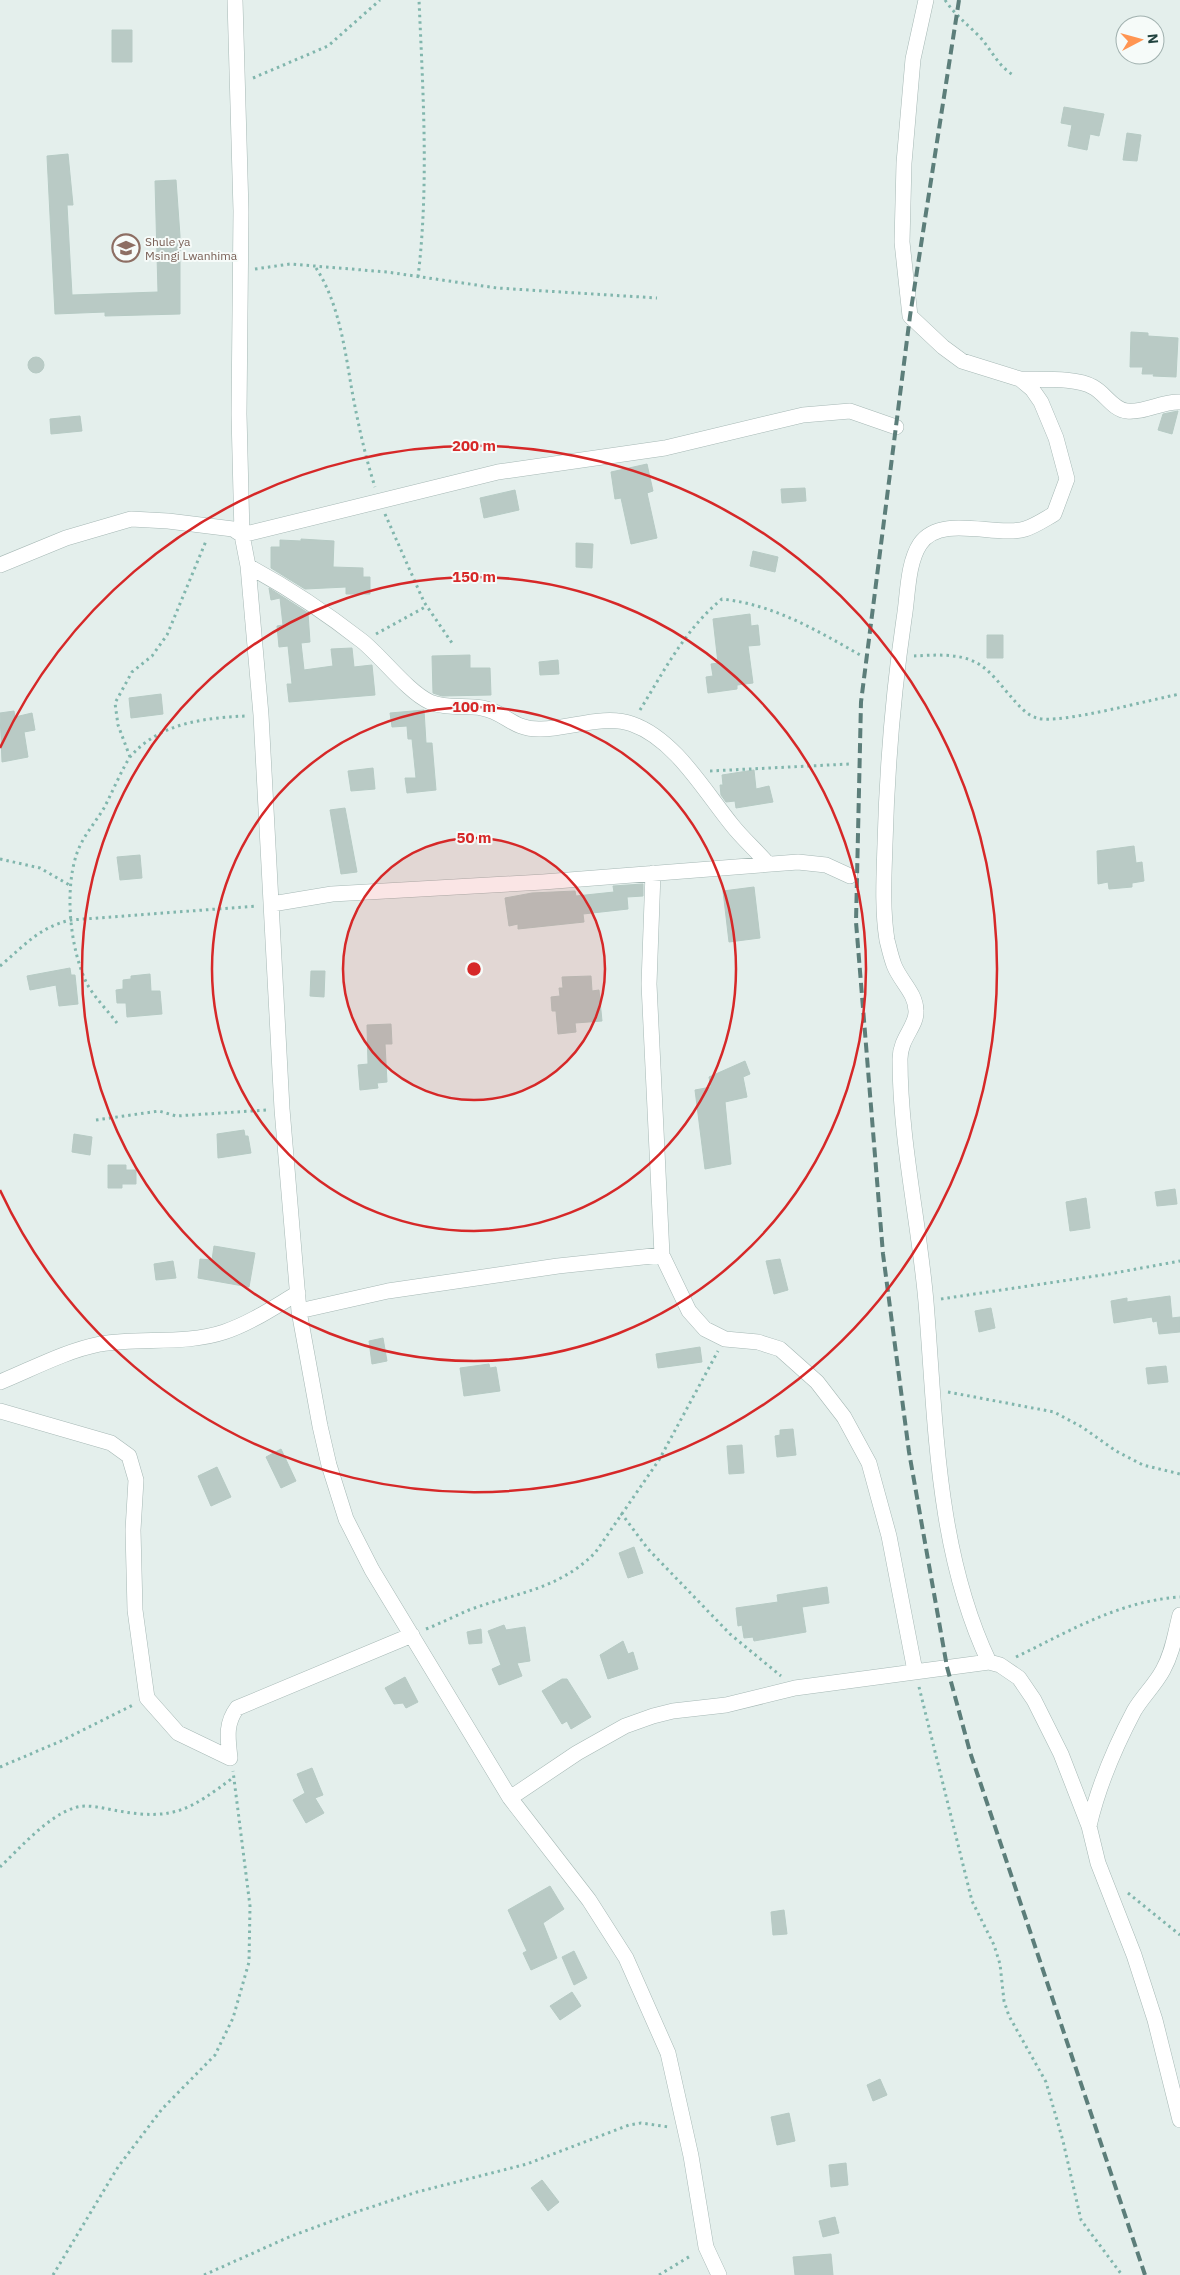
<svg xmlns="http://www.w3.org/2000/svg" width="1180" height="2275" font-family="'IBM Plex Sans',sans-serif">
  <rect width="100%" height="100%" fill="#e4efec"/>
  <path fill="#b9cac5" stroke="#b6cac4" d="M112,30H132V62H112Z
    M1064,107L1104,114L1099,136L1090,134L1087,150L1068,146L1072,125L1061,123Z
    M1127,133L1141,135L1137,161L1123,160Z
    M68,154L73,205H67L72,295L158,292L155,181L176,180L180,236V314L105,316V312L55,314L47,156Z
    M1131,332L1148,333V336L1178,338L1176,377L1153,376L1154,374H1142L1143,367H1130Z
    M28 365a8 8 0 1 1 16 0a8 8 0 1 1-16 0Z
    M1178,411L1172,434L1158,430L1163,414Z
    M80,416L82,431L51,434L50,419Z
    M647,464L653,491L647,493L657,538L631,544L621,498L615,499L611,472Z
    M805,488L806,501L782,503L781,489Z
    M515,490L519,510L484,518L480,498Z
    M301,539L334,541L333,567L363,568V577H370V594H346V587L305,589L271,568V547H280V540L301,541Z
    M576,543L593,544L592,568L576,567Z
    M753,551L778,557L775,572L750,566Z
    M269,588L308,613L310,642L301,643L304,670L333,666L331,649L352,648L354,667L372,665L375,695L289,702L287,684H292L288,646L279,647L277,626L283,625L280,598L271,600Z
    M750,614L751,626L758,625L760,645L748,646L753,683L737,685V689L708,693L706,677L713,676L711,664L718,663L713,619Z
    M987,635H1003V658H987Z
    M470,655V668H490L491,695L442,696L433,693L432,656Z
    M558,660L559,674L540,675L539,662Z
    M161,694L163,714L131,718L129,698Z
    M424,710L426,743H432L436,790L407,793L405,778H416L412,739H408L407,726L392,727L390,713Z
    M14,711L15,717L32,713L35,730L24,732L28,757L2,762L0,713Z
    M373,768L375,789L351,791L348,771Z
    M754,770L756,789L769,786L773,802L736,808L735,801L726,802L721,795L720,785H723L722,775Z
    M345,808L357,872L341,874L330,810Z
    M1134,846L1136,863L1142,862L1144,881L1132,883V887L1109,889L1108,882L1098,884L1097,851Z
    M140,855L142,878L120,880L117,857Z
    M643,884V896L627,897L628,909L583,914L584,922L518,929V924L509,926L505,898L532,893L575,891L576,896L614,892L613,886Z
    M754,887L760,938L729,942L723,891Z
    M70,968L71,975H75L78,1004L59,1006L56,985L30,990L27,976Z
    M311,971H325L324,997L310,996Z
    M150,974L151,991H160L162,1014L127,1017L126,1003H117L116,990L123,989V980L131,979V976Z
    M591,976L592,991L599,990L602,1021L575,1023L576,1032L558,1034L556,1011H552L551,997L560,996L559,988H563L562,977Z
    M391,1024L392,1044H385L387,1082L377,1083L378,1088L360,1090L358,1065L368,1064L367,1025Z
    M745,1061L750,1074L743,1077L747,1097L725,1102L731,1164L705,1169L695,1090L711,1087L709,1077Z
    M244,1130L245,1136H248L251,1153L218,1158L217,1134Z
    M74,1134L92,1137L90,1155L72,1152Z
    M108,1165H126V1170H136V1184H122V1188H108Z
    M1175,1189L1177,1204L1157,1206L1155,1192Z
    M1086,1198L1090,1228L1070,1231L1066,1202Z
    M214,1246L255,1253L249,1287L198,1278L200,1259L212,1260Z
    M780,1259L788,1290L774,1294L766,1261Z
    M173,1261L176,1278L156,1280L154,1264Z
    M1170,1296L1172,1318L1180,1317V1332L1159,1334L1157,1321L1153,1322L1152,1317L1114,1323L1111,1301L1127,1298V1302Z
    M991,1308L995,1328L979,1332L975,1311Z
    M383,1338L387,1361L372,1364L369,1341Z
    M700,1347L702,1362L658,1368L656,1354Z
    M489,1364L490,1368L496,1367L500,1391L464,1396L460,1368Z
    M1166,1366L1168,1382L1148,1384L1146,1368Z
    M793,1429L796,1455L777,1457L775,1436L780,1435V1430Z
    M742,1445L744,1473L729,1474L727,1446Z
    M281,1449L296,1481L281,1488L266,1457Z
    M217,1467L231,1497L211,1506L198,1476Z
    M634,1547L643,1573L628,1578L619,1553Z
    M827,1587L829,1603L802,1607L806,1632L754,1641L753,1637L744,1638L742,1625L738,1626L736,1608L778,1602L777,1595Z
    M504,1625L506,1630L525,1627L530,1661L517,1663L522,1676L499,1685L492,1669L501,1665L488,1631Z
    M481,1629L482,1643L469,1644L467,1632Z
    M623,1641L628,1654L633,1652L638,1669L608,1679L600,1655Z
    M405,1677L418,1702L406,1708L403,1703L394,1704L385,1688Z
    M562,1679H567L591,1717L571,1729L567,1721L562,1724L542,1691Z
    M312,1768L323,1795L315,1798L324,1813L306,1823L293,1800L305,1793L297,1774Z
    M550,1886L564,1909L543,1923L557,1958L531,1970L523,1953L527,1951L508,1910Z
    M784,1910L787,1934L773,1935L771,1912Z
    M574,1951L587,1978L574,1985L562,1957Z
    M572,1992L581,2006L560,2020L550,2006Z
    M880,2079L887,2095L873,2101L867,2085Z
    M789,2113L795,2141L777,2145L771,2117Z
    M846,2163L848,2185L831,2187L829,2165Z
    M542,2180L559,2202L548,2211L531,2188Z
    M835,2217L839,2233L823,2237L819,2221Z
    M831,2254L833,2275H795L793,2257Z"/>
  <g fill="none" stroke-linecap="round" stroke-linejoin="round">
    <g stroke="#a6b8b5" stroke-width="16">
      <path id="street" d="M235,0L241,211L239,414L242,535L248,566L261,715L282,1109L299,1311L320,1426L329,1465L346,1519L372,1570L510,1798L589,1900L626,1958L668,2053L691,2156L706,2247L719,2275
        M926,0L913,59L904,163L902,242L910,316L943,347L962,361L1020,379L1032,389L1041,402L1056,438L1067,479L1054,514C1045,519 1035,526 1025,529C997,538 941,513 920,544C907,564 908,596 904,619C893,694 887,768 885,844C884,875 882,909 887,940C889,948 891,957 894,965C900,981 916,993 916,1011C917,1026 900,1038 900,1059C900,1141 919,1221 926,1302C936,1423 936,1550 989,1662L1000,1665L1019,1678L1034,1700L1061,1754L1089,1826L1098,1863L1134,1955L1155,2020L1180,2120
        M1020,379C1039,380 1076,377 1093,387C1105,393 1113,410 1127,411C1145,413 1162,401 1180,402
        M0,565L66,538L131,519L168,521L233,529L242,535L498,472L665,448L803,415L850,411L896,427
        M248,566C289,588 325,612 362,641C382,657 408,692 430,702C446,709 465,705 482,708C506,712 512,730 541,729C569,729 604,714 632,724C675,739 705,792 732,825C743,839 757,851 768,864
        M653,873L649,984L662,1255L689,1311L705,1329L725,1339L758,1342L780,1349L817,1382L844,1417L869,1463L889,1536L915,1671
        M272,904L332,894L543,882L798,862L826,865L850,876
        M299,1311L388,1291L558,1266L662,1255
        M0,1382C32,1369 65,1351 100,1344C140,1337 185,1345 224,1332C251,1323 274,1307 298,1293
        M0,1411L111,1443L129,1456L136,1480L133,1530L135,1610L147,1698L178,1733L230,1758
        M230,1758C228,1739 225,1724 237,1708L412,1635
        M510,1798L577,1753L625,1726L653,1716L673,1711L726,1705L795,1688L989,1662
        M1089,1826C1098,1787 1115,1747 1134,1711C1142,1697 1155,1685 1163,1670C1173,1652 1175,1634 1180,1615"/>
    </g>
    <path stroke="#81b6ad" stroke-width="3" stroke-dasharray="2.5 4" stroke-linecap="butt" d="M945,0C955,15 967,24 979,36C992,50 998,67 1015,76
      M253,78L328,46L380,0
      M316,268C339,303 345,350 352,391C358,423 365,456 375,487
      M255,269L290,264L387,272L497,288L657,298
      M418,277C429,186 423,92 419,0
      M385,514L424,602L452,643
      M376,634L427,606
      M914,656C933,655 957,653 975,662C990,669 1002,687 1013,699C1019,706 1028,716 1037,718C1058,725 1153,699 1180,694
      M640,710C664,671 686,628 722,599C775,605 816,630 862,656
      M130,757L118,725L115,703L132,672L152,656L167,635L206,541
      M710,771L849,764
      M0,859L40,868L71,886
      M0,966C24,946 39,927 71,920L257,906
      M117,1023C108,1011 95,998 87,984C70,949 64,890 77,853C83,836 95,823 104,808C111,795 123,767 130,757C159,723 204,718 245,716
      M96,1120L159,1111L176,1116L267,1110
      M941,1299L1109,1274L1180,1261
      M948,1392L1054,1412L1082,1427L1116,1451L1143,1465L1180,1474
      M621,1513L648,1549L730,1634L781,1676
      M426,1629C441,1623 455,1616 469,1610C517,1592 556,1591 595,1553L659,1460L718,1351
      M1016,1657C1070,1631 1119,1601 1180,1597
      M919,1687L972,1901L994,1945L1000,1964L1004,2001L1009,2016L1046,2082L1063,2141L1081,2220L1122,2275
      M0,1767L61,1741L133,1705
      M0,1867C20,1848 48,1816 74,1808C87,1803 105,1809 119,1811C174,1821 191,1809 234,1777
      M1128,1893L1180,1935
      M53,2275L118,2167L162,2109L215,2055L233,2018L249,1962L250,1906L233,1771
      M204,2275L289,2237L356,2212L417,2192L527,2164L629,2125L641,2123L669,2127
      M659,2275L692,2255"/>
    <use href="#street" stroke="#fff" stroke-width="15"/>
    <path stroke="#5c7e7a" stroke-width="4" stroke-dasharray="10 5" stroke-linecap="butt" d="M959,0L910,316L861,702L856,922L883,1254L909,1452L947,1667L970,1752L1145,2275"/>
  </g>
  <circle cx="474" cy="969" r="131" fill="#d62828" fill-opacity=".12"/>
  <g fill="none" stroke="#d62828" stroke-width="2.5">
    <circle cx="474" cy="969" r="131"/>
    <circle cx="474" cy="969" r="262"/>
    <circle cx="474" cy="969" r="392"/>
    <path d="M0 748A523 523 0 1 1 0 1190"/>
  </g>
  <defs>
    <g id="school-ring" transform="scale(1.4375)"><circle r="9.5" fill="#f6fbf9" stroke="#8d6e63" stroke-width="1.5"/><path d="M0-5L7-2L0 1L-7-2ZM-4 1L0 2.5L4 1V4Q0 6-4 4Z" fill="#8d6e63"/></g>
  </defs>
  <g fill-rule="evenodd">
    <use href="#school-ring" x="126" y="248"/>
  </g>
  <g text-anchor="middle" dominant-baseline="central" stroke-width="4" stroke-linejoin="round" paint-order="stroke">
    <g font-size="12" fill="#785e54" stroke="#f6fbf9" text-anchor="start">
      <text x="145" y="241">Shule ya<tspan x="145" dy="14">Msingi Lwanhima</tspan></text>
    </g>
  </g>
  <circle cx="474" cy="969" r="8" fill="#d62828" stroke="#f6fbf9" stroke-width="2.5"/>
  <g font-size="15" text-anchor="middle" font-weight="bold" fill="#d62828" stroke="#f6fbf9" stroke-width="4" stroke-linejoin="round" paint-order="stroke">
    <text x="474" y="451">200 m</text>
    <text x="474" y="582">150 m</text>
    <text x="474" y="712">100 m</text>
    <text x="474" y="843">50 m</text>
  </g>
  <g transform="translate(1140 40) rotate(84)"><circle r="24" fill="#f6fbf9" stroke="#a1b1af"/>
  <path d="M0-4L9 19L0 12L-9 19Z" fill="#ff9552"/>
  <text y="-8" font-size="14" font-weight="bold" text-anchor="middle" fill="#21433f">N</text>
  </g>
</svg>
